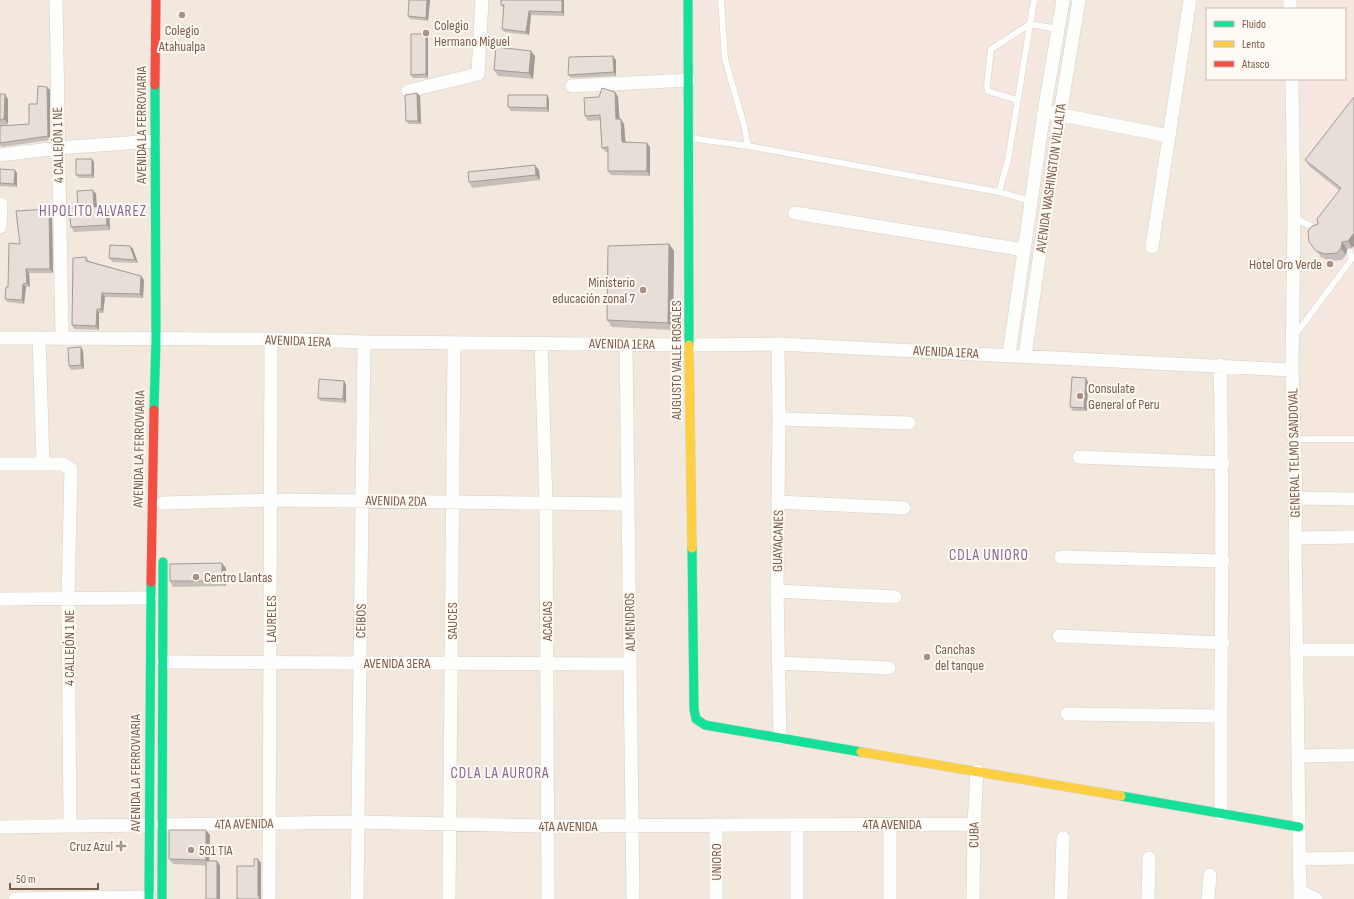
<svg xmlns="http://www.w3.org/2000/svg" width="1354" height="899" font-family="'Sofia Sans Condensed',sans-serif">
  <rect width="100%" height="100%" fill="#f9f5f0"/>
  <path fill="#f2e8de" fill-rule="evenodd" d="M0,0H1354V899H0ZM1207,9H1345V79H1207Z"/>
  <path fill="#f6e8e1" d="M704,0H1050L1017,189L703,134Z
    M1302,0H1354V450H1310L1304,79H1345V9H1302Z"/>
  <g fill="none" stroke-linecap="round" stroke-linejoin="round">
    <g stroke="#d7d1cb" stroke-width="7">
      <path id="lane" d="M721,0L725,59L744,125L748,146L999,192L1008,160L1034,0
        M1017,100L988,91L987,86L991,49L1030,24L1058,29
        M690,138L748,146
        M999,192L1031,201
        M1294,218L1318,229
        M1295,335L1352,259L1350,252
        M1294,439H1354"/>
    </g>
    <g stroke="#d7d1cb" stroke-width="14">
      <path id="street" d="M56,0L62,338
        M1290,0V9
        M1292,79L1294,218L1292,370L1296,498L1295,538L1300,899
        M572,86L689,80
        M408,91L478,74L482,0
        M1052,113L1169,136
        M0,155L58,148L154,141
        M795,213L1024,250
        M0,227L1,204
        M1152,247L1190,0
        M0,338L271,339L364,342L689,345L778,344L1292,370
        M39,338L43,463
        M541,344L546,503L548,899
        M626,344L633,899
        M778,344L779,419L777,591L780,738
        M1009,355L1044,112L1063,0
        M1025,356L1060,114L1079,0
        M1220,365C1224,515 1220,664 1221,814
        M779,419L909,423
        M1079,457L1223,463
        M0,464H62L71,469L68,598L70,826
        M1296,498L1354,499
        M778,502L904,508
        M163,503L271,500L628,504
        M1295,538L1354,537
        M1061,557L1223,561
        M777,591L895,597
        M0,599L150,598
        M1059,636L1223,643
        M1296,650H1354
        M163,662L630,664
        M778,663L889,668
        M1067,714L1220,716
        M1298,756L1354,755
        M162,825L357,822L548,826L974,824
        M716,825V899
        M797,825V899
        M0,827L148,825
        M1300,859L1354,858
        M1300,891L1316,899
        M15,899L149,897
        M269,899L271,339
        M357,899L364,342
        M449,899L454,343
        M890,899V824
        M973,899L974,824L977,771
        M1061,899L1063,838
        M1148,899L1149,858
        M1208,899L1210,875"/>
    </g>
    <g stroke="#d9d2cb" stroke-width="10">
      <path id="fast" d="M688,0L689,345
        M154,410L156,339L155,85
        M692,548L694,709L696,719L705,725L861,752
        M1121,796L1299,827
        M149,899L151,582
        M162,899L163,562"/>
    </g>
    <g stroke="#d9d2cb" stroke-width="10">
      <path id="slow" d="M689,345L692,548
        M861,752L1121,796"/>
    </g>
    <g stroke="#d9d2cb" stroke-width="10">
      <path id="jam" d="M155,85L156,0
        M151,582L154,410"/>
    </g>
    <use href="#lane" stroke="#fefefd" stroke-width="6"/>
    <use href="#street" stroke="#fefefd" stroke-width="13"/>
    <use href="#fast" stroke="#16e098" stroke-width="9"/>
    <use href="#slow" stroke="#ffcf43" stroke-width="9"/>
    <use href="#jam" stroke="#f24e42" stroke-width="9"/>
  </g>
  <path fill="#c6bfb9" d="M409,0H430L428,21L410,19L408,16Z
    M501,0H564V16L531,15L529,35L504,32L502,29L504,9L501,5Z
    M426,34L428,38V78H413L411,75Z
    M531,51L535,56L533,79L498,76L494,70Z
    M616,60V76L571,78L568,75Z
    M47,87L50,90V140L1,147L0,145V94L8,99V124L3,126L29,124L37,104Z
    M615,92L618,97L619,119L624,124L625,142L650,147V176L611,175L608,171V152H606L602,148L601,120L588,121L585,116L599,97Z
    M417,93L420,96L421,124H409L406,121Z
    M1354,97L1352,248L1347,249L1346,255L1342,260L1330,261L1321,257L1309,242L1318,224L1339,190L1310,167L1305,160Z
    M549,99V112L511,111L508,107Z
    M92,159L94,162V178H79L76,175Z
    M0,169L17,173V187L0,186Z
    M539,170L540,180L472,188L469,182Z
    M93,190L96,194L97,207L109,211L110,230L74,232L71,227L78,208Z
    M49,209L52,213L53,273H29L30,287H26L24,304L7,302L5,299L8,287L20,244Z
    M669,244L674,251L673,330L612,327L607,320Z
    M130,246L133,249L138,263L112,262L109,258Z
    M86,257L89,261L141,276L144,280L143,298L105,297L103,313H99V330L74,329L72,325Z
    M81,347L83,351L84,369L71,370L69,366Z
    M344,381L346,385V403L321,401L318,398Z
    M1088,382L1087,411H1073L1070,407Z
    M226,568V586L173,587L170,581Z
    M210,835L209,861H217L220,866L173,864L169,859Z"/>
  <path fill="#a19b96" d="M427,0H430L428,21L426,18Z
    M562,0H564V16L562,12Z
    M529,11L531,15L529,35L526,32Z
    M426,34L428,38V78L426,74Z
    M531,51L535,56L533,79L529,73Z
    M613,56L616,60V76L614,72Z
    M47,87L50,90V140L48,136Z
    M615,92L618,97L620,124L616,119Z
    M417,93L420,96L421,124L418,121Z
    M5,94L8,99V124L4,119Z
    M547,95L549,99V112L547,108Z
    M621,119L624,124L626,147L622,142Z
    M647,143L650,147V176L647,171Z
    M92,159L94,162V178L92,175Z
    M535,165L539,170L540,180L536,175Z
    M15,170L17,173V187L14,184Z
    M93,190L96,194L97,212L94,207Z
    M106,206L109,211L110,230L107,225Z
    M49,209L52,213L53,273L50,269Z
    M1354,233V246L1352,248L1348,241Z
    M1342,242L1347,249L1346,255L1341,248Z
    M669,244L674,251L673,330L668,323Z
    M130,246L133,249L138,263L135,260Z
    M26,269L29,273L30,287L27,283Z
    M141,276L144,280L143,298L140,294Z
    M23,284L26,287L24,304L22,300Z
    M102,293L105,297L103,313L101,309Z
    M97,309L99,313V330L96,326Z
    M81,347L83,351L84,369L81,365Z
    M1086,378L1088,382L1087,411L1084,408Z
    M344,381L346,385V403L343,399Z
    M222,563L226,568V586L222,581Z
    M206,830L210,835L209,866L206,860Z
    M258,859L261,863V899H260L258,895Z
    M217,861L220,866V899H217Z"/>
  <path fill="#e6ded7" stroke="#a19b96" d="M409,0H427L426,18L408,16Z
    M501,0H562V12L529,11L526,32L502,29L504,5H501Z
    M411,34H426V74L411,75Z
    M496,47L531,51L529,73L494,70Z
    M613,56L614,72L568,75L569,57Z
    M38,86L47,87L48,136L0,143V126L29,124V104H37Z
    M602,88L615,92L616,119H621L622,142L647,143V171H608V147L602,148L600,115L585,116L584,98L599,97Z
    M417,93L418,121H406L405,95Z
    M0,94H5L4,119L0,120Z
    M508,95H547V108L508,107Z
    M1354,97V233L1348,241L1342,242L1341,248L1337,253L1325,254L1316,251L1309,242L1308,231L1312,226L1318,224L1317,219L1341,188L1305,160Z
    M76,159H92V175H76Z
    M535,165L536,175L469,182L468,172Z
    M0,169L15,170L14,184L0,183Z
    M93,190L94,207L106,206L107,225L71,227L69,208H78L77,191Z
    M49,209L50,269H26L27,283L23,284L22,300L5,299L6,287H8L9,243L20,244L16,211Z
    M669,244L668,323L607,320L608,246Z
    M110,245L130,246L135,260L109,258Z
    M86,257V261L141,276L140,294L102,293L101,309H97L96,326L72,325L73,258Z
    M81,347V365L69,366L68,348Z
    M1072,377L1086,378L1084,408L1070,407Z
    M319,379L344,381L343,399L318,398Z
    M222,563V581H170V564Z
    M169,830H206V860L169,859Z
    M254,859H258V895L260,899H237V866H254Z
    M206,861H217V899H206Z"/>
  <g fill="#a69286" stroke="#fffaf3" stroke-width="1.5">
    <circle cx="182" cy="15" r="4"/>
    <circle cx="426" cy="33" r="4"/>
    <circle cx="1330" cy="264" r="4"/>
    <circle cx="643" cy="290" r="4"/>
    <circle cx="1080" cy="396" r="4"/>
    <circle cx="196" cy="577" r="4"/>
    <circle cx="927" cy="657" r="4"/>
    <path d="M119 840h4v4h4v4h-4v4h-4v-4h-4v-4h4z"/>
    <circle cx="191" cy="850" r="4"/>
  </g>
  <g text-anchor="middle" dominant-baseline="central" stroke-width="4" stroke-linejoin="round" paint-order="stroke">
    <g font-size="14" fill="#7a5c4d" stroke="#fffaf3" text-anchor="start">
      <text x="434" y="25">Colegio<tspan x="434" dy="16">Hermano Miguel</tspan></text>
      <text x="182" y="30" text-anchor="middle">Colegio<tspan x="182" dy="16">Atahualpa</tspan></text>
      <text x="1322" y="264" text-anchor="end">Hotel Oro Verde</text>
      <text x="635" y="282" text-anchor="end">Ministerio<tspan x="635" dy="16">educación zonal 7</tspan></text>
      <text x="1088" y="388">Consulate<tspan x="1088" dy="16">General of Peru</tspan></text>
      <text x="204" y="577">Centro Llantas</text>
      <text x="935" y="649">Canchas<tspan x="935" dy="16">del tanque</tspan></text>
      <text x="113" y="846" text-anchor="end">Cruz Azul</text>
      <text x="199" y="850">501 TIA</text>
    </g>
    <g font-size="14" fill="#7a5c4d" stroke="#fffaf3">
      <text transform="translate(141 125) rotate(-90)">AVENIDA LA FERROVIARIA</text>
      <text transform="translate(58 145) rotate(-91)">4 CALLEJÓN 1 NE</text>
      <text transform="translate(1051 178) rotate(-82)">AVENIDA WASHINGTON VILLALTA</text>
      <text transform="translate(298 341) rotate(2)">AVENIDA 1ERA</text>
      <text transform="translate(622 344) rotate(1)">AVENIDA 1ERA</text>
      <text transform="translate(946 352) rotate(3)">AVENIDA 1ERA</text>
      <text transform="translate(676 360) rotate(-90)">AUGUSTO VALLE ROSALES</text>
      <text transform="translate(139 449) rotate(-89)">AVENIDA LA FERROVIARIA</text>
      <text transform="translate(1294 453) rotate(-91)">GENERAL TELMO SANDOVAL</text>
      <text transform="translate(396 501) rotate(1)">AVENIDA 2DA</text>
      <text transform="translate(778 541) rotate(-89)">GUAYACANES</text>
      <text transform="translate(271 619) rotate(-90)">LAURELES</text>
      <text transform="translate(361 621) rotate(-89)">CEIBOS</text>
      <text transform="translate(452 621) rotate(-90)">SAUCES</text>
      <text transform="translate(547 621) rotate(-90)">ACACIAS</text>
      <text transform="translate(630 622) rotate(-91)">ALMENDROS</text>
      <text transform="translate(69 648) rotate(-90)">4 CALLEJÓN 1 NE</text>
      <text x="397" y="663">AVENIDA 3ERA</text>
      <text transform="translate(135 773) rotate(-90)">AVENIDA LA FERROVIARIA</text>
      <text transform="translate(244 824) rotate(-1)">4TA AVENIDA</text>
      <text x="892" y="824">4TA AVENIDA</text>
      <text x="568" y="826">4TA AVENIDA</text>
      <text transform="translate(974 835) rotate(-89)">CUBA</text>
      <text transform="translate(716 862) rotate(-90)">UNIORO</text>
    </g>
    <g font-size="15" letter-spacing="1" fill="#846695" stroke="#fffaf3">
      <text x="93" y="211">HIPOLITO ALVAREZ</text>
      <text x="989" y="555">CDLA UNIORO</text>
      <text x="500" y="773">CDLA LA AURORA</text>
    </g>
  </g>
  <rect x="1206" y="8" width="140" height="72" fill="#fffaf3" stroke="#cabbb1"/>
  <rect x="1214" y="21" width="20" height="6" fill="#16e098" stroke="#cabbb1"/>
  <text x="1242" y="28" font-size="12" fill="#7a5c4d">Fluido</text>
  <rect x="1214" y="41" width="20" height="6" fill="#ffcf43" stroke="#cabbb1"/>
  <text x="1242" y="48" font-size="12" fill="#7a5c4d">Lento</text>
  <rect x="1214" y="61" width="20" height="6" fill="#f24e42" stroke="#cabbb1"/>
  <text x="1242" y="68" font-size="12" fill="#7a5c4d">Atasco</text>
  <path d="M10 883v6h88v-6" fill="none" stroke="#7a5c4d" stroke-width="2"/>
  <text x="16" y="883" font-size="12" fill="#7a5c4d" stroke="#fffaf3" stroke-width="3" paint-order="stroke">50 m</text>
</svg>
